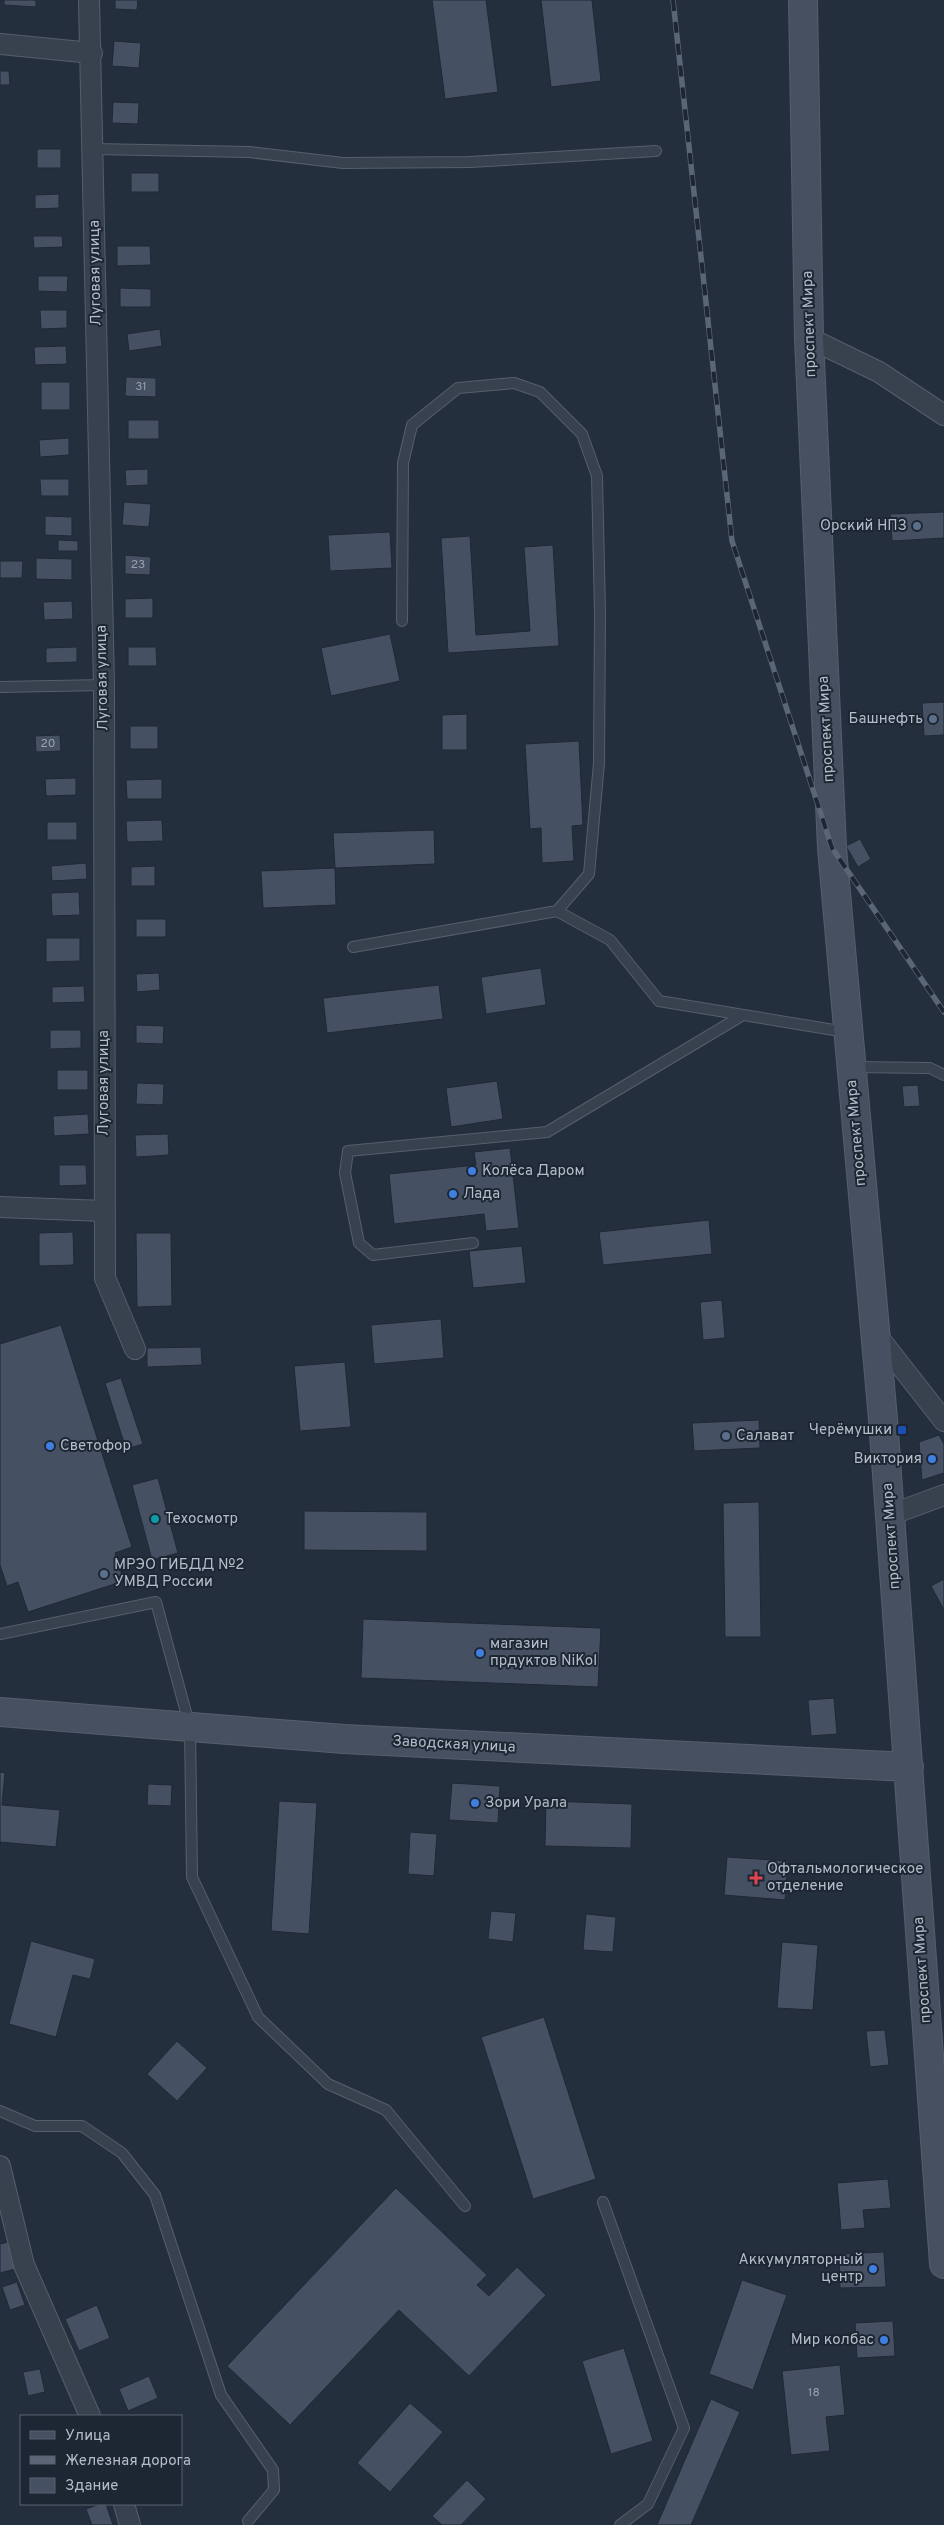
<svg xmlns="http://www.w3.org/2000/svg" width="944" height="2525" font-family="Overpass,sans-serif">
  <rect width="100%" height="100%" fill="#242f3e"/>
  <path fill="#455162" stroke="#1f2835" d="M4,0H36V7L4,5Z
    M115,0H138L137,10L115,9Z
    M432,0H486L498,92L445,99Z
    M541,0H592L601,81L551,87Z
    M114,41L141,43L139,68L112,66Z
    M0,71H9L10,85H0Z
    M113,102L139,103L138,124L112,123Z
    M37,149H61V168H37Z
    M131,173H159V192H131Z
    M59,194V208L35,209V195Z
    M33,236H62L63,247L34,248Z
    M117,246H150L151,265L117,266Z
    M38,276H68L67,292L38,291Z
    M120,288L151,289V307H120Z
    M40,310H67V328L41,329Z
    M160,329L162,346L129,351L127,334Z
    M66,346L67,364L35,365L34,347Z
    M126,377L156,378V397L125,396Z
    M41,382H70V410H41Z
    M128,420H159V439H128Z
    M69,438V455L40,457L39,440Z
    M148,469V485L126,486L125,470Z
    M40,479H69V496H41Z
    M124,502L151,504L149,527L122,525Z
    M944,512V538L892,541L890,514Z
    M45,516L72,517V536L45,535Z
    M390,532L392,568L330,571L328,535Z
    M470,536L476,635L530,631L524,547L553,545L559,646L448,653L441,538Z
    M58,540L78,541V551H58Z
    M125,555L151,557L150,575L125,574Z
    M36,558L72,559V580L36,579Z
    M0,561H23L22,578H0Z
    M153,598V618H125V599Z
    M72,601L73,619L44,620L43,602Z
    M390,634L400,681L331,696L321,648Z
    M77,647V662L46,663V648Z
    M128,647H156L157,666H128Z
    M944,702V735L924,736L922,703Z
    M467,714V750H442V715Z
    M130,726H158V749H130Z
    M60,735L61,751L36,752L35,736Z
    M579,741L583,825L572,826L574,861L542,863L541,828L530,829L525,744Z
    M76,778V795L46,796L45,779Z
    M162,779V799H127L126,780Z
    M162,820L163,841L127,842L126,821Z
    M47,822H77V840H47Z
    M434,830L435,864L335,868L333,833Z
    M860,839L871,859L858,867L846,846Z
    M86,863L87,879L52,881L51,866Z
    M155,866V886H131V867Z
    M335,868L336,905L263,908L261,871Z
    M79,892L80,915L52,916L51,893Z
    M136,919H166V937H136Z
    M46,938H80V961L46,962Z
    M541,968L546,1005L486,1014L481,977Z
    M159,973L160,990L137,992L136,974Z
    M439,985L443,1019L327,1033L323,998Z
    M84,986L85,1002L52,1003V987Z
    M136,1025L164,1026L163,1044L136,1043Z
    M50,1030H81V1048L50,1049Z
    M57,1070H88V1090H57Z
    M497,1081L503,1119L451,1127L446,1088Z
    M137,1083L164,1084L163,1105L136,1104Z
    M918,1085L920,1106L904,1107L902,1086Z
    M88,1114L89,1134L54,1136L53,1116Z
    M168,1134L169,1155L136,1157L135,1135Z
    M510,1148L519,1228L486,1231L484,1214L394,1224L389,1174L476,1165L474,1152Z
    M59,1165H86L87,1185L59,1186Z
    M709,1220L712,1254L603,1265L599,1232Z
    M73,1232L74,1265L39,1266V1233Z
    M136,1233H171L172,1306L137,1307Z
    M522,1246L526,1283L473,1288L469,1251Z
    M722,1300L725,1338L703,1340L700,1302Z
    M441,1319L444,1358L374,1364L371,1325Z
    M61,1325L132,1547L115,1553L124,1581L28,1612L18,1582L7,1586L0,1565V1344Z
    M201,1347L202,1365L147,1367V1348Z
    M345,1362L351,1427L300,1431L294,1366Z
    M121,1378L143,1444L126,1449L105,1383Z
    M759,1420L760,1448L694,1451L692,1423Z
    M939,1435L944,1444V1473L922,1480L919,1442Z
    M158,1478L178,1553L152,1560L132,1485Z
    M759,1502L761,1637H725L723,1503Z
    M304,1511L427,1512V1551L304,1550Z
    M944,1579V1610L931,1586Z
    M363,1619L601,1628L598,1687L361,1678Z
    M834,1698L837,1734L811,1736L808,1700Z
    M0,1772L5,1773L2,1805L60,1810L56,1847L0,1842V1846Z
    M452,1783L500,1786L498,1823L449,1820Z
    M148,1784L172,1785L171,1806L147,1805Z
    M279,1801L317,1803L309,1934L271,1931Z
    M546,1801L632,1804L631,1848L545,1846Z
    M410,1832L437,1834L434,1876L408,1874Z
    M727,1857L788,1861L785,1900L724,1895Z
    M491,1911L516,1913L513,1942L488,1939Z
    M586,1914L616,1917L613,1952L583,1950Z
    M31,1941L95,1959L90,1979L73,1975L56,2037L9,2024Z
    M782,1942L818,1945L813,2010L777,2008Z
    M544,2017L596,2179L533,2199L481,2037Z
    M885,2030L889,2065L870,2067L866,2031Z
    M177,2041L207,2068L177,2101L147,2074Z
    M888,2179L891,2208L863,2210L865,2228L841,2230L837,2183Z
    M396,2188L487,2275L477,2285L489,2296L517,2267L546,2295L469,2376L399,2310L290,2425L227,2366Z
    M8,2242L15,2269L0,2273V2244Z
    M884,2252L886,2287L840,2288L839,2254Z
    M742,2280L787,2295L753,2390L709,2374Z
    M17,2282L25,2305L10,2310L2,2287Z
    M97,2305L110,2338L79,2351L65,2319Z
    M893,2321L895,2356L857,2358L855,2323Z
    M624,2348L653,2441L611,2454L582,2361Z
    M840,2365L845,2415L826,2417L830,2451L791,2455L782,2371Z
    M40,2369L45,2392L28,2396L23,2372Z
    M149,2376L158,2398L128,2411L119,2389Z
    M711,2399L740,2412L691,2525H657Z
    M410,2403L443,2432L390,2492L357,2463Z
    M467,2480L486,2499L461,2525H442L432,2516Z
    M100,2504H106L113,2525H92L86,2509Z"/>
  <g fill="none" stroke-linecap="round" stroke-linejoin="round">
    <g stroke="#565f6c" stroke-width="12">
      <path id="lane" d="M94,149L249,152L343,163L470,162L656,151
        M402,621L403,463L412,425L458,388L514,383L540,392L582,434L597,476L600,613L599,763L589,874L557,911
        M0,687L104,685
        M353,947L557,911L610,940L659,1001L846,1032
        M852,1067L930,1068L944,1075
        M473,1243L373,1255L359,1243L345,1173L348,1151L547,1132L743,1015
        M0,1634L156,1602L190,1727L192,1877L258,2017L328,2084L386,2110L465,2206
        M0,2111L35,2126H82L122,2153L155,2195L221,2395L273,2470L274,2490L248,2521
        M603,2202L684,2428L648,2504L620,2525"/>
    </g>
    <g stroke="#565f6c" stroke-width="22">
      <path id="street" d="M89,0L104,685L105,1278L135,1349
        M0,44L92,53
        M809,338L879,372L944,415
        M0,1207L104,1211
        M875,1333L944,1421
        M890,1515L944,1495
        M0,2166L24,2265L90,2416
        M124,2504L130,2525"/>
    </g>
    <g stroke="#565f6c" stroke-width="30">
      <path id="secondary" d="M803,0L809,338L832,848L883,1419L944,2264
        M0,1712L344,1739L909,1767"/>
    </g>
    <use href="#lane" stroke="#38414e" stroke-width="10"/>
    <use href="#street" stroke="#38414e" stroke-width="20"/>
    <use href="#secondary" stroke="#465061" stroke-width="28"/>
    <g stroke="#5a6575" stroke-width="5.5">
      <path id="rail" d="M673,0L732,541L832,848L944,1012"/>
    </g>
    <use href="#rail" stroke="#1d2633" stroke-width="4" stroke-dasharray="11" stroke-linecap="butt"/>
  </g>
  <g fill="#5c6f8a" stroke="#1d2633" stroke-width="2">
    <circle cx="917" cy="526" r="5"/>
    <circle cx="933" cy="719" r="5"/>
    <circle cx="726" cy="1436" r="5"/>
    <circle cx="104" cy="1574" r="5"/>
  </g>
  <g fill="#3f7fe0" stroke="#1d2633" stroke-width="2">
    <circle cx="472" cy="1171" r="5"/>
    <circle cx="453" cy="1194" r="5"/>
    <circle cx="50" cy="1446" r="5"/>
    <circle cx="932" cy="1459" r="5"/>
    <circle cx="480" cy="1653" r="5"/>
    <circle cx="475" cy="1803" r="5"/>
    <circle cx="873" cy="2269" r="5"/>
    <circle cx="884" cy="2340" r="5"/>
  </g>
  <rect fill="#1a4fb4" stroke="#1d2633" stroke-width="2" x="897" y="1425" width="10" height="10" rx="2.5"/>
  <circle fill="#0f9aa8" stroke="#1d2633" stroke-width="2" cx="155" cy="1519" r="5"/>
  <path fill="#e0444e" stroke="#1d2633" stroke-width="2" d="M753.5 1870.5h5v5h5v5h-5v5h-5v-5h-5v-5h5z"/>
  <g text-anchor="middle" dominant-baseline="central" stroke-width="4" stroke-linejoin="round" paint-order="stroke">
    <g font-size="12" fill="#98a1af">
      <text x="141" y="387">31</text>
      <text x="138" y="565">23</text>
      <text x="48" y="744">20</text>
      <text x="814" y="2393">18</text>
    </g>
    <g font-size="15" fill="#b4bcc9" stroke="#1d2633">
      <text transform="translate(96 273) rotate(-91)">Луговая улица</text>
      <text transform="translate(810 324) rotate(-92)">проспект Мира</text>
      <text transform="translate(103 678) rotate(-91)">Луговая улица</text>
      <text transform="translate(827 729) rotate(-93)">проспект Мира</text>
      <text transform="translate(104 1083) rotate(-90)">Луговая улица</text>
      <text transform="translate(857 1133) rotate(-95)">проспект Мира</text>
      <text transform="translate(892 1536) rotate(-94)">проспект Мира</text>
      <text transform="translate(454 1745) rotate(3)">Заводская улица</text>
      <text transform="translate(923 1970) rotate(-94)">проспект Мира</text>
    </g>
    <g font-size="15" fill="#b4bcc9" stroke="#1d2633" text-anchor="start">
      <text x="907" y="526" text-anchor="end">Орский НПЗ</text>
      <text x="923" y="719" text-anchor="end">Башнефть</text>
      <text x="482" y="1171">Колёса Даром</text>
      <text x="463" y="1194">Лада</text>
      <text x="892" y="1430" text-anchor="end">Черёмушки</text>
      <text x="736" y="1436">Салават</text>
      <text x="60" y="1446">Светофор</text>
      <text x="922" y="1459" text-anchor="end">Виктория</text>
      <text x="165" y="1519">Техосмотр</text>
      <text x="114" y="1565">МРЭО ГИБДД №2<tspan x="114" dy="17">УМВД России</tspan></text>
      <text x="490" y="1644">магазин<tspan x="490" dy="17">прдуктов NiKol</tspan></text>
      <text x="485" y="1803">Зори Урала</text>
      <text x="767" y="1869">Офтальмологическое<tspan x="767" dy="17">отделение</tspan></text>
      <text x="863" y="2260" text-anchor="end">Аккумуляторный<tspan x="863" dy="17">центр</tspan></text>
      <text x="874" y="2340" text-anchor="end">Мир колбас</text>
    </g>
  </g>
  <rect x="20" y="2415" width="162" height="90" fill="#1d2633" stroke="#59626f"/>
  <rect x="30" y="2431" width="25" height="8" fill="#465061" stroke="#59626f"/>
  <text x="65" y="2440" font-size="15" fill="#b4bcc9">Улица</text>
  <rect x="30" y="2456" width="25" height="8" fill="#5a6575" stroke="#59626f"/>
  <text x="65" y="2465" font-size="15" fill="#b4bcc9">Железная дорога</text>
  <rect x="30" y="2478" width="25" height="15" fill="#455162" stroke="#59626f"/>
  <text x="65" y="2490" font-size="15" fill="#b4bcc9">Здание</text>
</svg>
